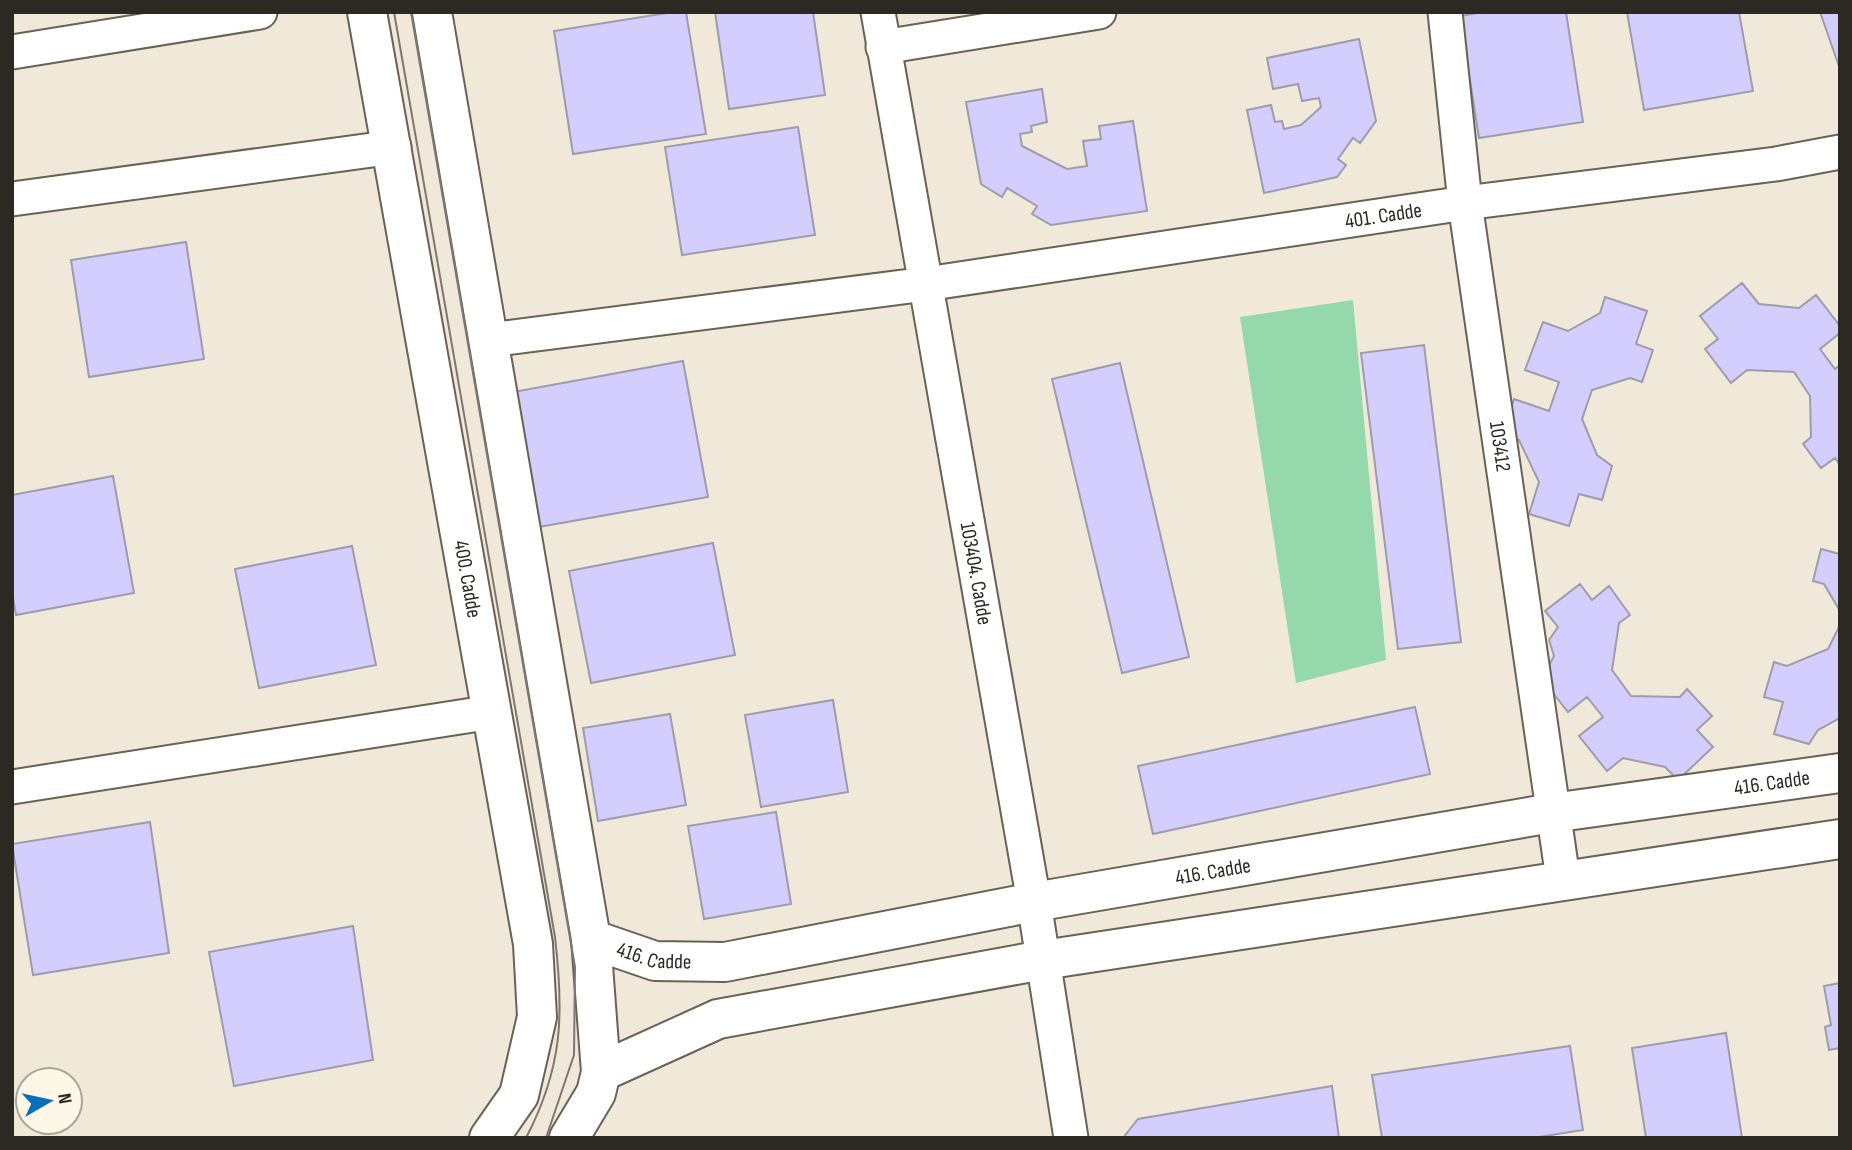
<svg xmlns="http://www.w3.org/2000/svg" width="1852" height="1150" font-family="'Sofia Sans Condensed',sans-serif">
  <rect width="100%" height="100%" fill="#f0e9da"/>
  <path fill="#95d8ac" d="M1353,300L1386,660L1296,683L1240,317Z"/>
  <path fill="#d3cefd" stroke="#9d9cab" stroke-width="2" d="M673,12H686L706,134L573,154L554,31Z
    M715,12H813L825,95L729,109Z
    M1484,12H1566L1583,122L1479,138L1460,16Z
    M1627,12H1739L1753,91L1644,110Z
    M1820,12H1840V69Z
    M1359,39L1376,121L1360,143L1353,138L1338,159L1346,165L1337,177L1264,193L1247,110L1271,105L1275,122L1282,121L1284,129L1301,125L1321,107L1319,98L1302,101L1298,84L1273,89L1267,58Z
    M1042,89L1047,122L1031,126L1032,132L1020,134L1022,146L1067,169L1087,166L1083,141L1101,139L1099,126L1133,121L1147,211L1051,225L1032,214L1037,206L1007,188L1002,197L981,184L966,102Z
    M798,127L815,235L682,255L665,147Z
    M186,242L204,359L89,377L71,260Z
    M1742,283L1759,304L1799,308L1816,295L1840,326V333L1820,349L1835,369L1840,365V465L1835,458L1821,468L1803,444L1811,437L1810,396L1794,372L1747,370L1731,383L1705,349L1718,339L1700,316Z
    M1605,297L1647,311L1636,344L1653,350L1642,382L1630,378L1592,390L1582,419L1597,455L1612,466L1602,500L1579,494L1569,526L1529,514L1539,482L1519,440L1502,434L1514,399L1549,411L1559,382L1525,370L1543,322L1568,331L1600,313Z
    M1424,345L1461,642L1398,649L1361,353Z
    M683,361L708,497L533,528L508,393Z
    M1120,363L1189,657L1122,673L1052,379Z
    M113,476L134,593L16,615L12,592V495Z
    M713,543L735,655L591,683L569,571Z
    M352,546L376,665L259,688L235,569Z
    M1821,549L1840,554V611L1824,584L1813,581Z
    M1580,584L1592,600L1609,586L1630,615L1619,623L1612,670L1631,696L1680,697L1687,689L1712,716L1697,730L1713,747L1678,780L1665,767L1623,758L1607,771L1579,736L1603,717L1587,697L1568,712L1542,679L1554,656L1549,640L1558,627L1545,611Z
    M1840,625V718L1818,730L1809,744L1774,734L1783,702L1764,697L1774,662L1787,666L1828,649Z
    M833,700L848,792L761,807L745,715Z
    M1415,707L1430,774L1153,834L1138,766Z
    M670,714L686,805L598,821L583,728Z
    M776,812L791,904L704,919L688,826Z
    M150,822L169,953L33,975L12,844Z
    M353,926L373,1060L234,1086L209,952Z
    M1840,983V1048L1829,1050L1825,1027L1831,1025L1824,986Z
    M1726,1033L1742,1138H1646L1632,1048Z
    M1570,1046L1583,1130L1533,1138H1382L1372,1075Z
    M1332,1086L1339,1138H1123L1138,1119Z"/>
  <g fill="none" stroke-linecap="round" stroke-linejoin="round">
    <g stroke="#696255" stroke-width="37">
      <g id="minor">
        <path id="s1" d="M878,12L1034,902L1071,1138"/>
        <path id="s2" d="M1445,12L1465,203L1563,879"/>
        <path d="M883,47L1099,12"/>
        <path d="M12,52L260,12"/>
        <path d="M12,199L394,147"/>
        <path id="s3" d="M489,340L926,284L1465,203L1776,164L1840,152"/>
        <path d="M12,787L492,712"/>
      </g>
    </g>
    <g stroke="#696255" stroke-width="42">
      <g id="tertiary">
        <path id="s4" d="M591,939L655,961L725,962L1034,902L1552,813L1840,773"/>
        <path d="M601,1072L718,1019L1043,960L1840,839"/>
      </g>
    </g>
    <g stroke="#696255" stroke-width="42">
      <g id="secondary">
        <path id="s5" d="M367,12L533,944L537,1017L519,1095L489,1138"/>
        <path d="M432,12L591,939L601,1072L596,1093L569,1138"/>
      </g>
    </g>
    <use href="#minor" stroke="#fff" stroke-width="33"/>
    <use href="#tertiary" stroke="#fff" stroke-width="38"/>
    <use href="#secondary" stroke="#fff" stroke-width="38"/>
    <path stroke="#7d786f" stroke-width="2" d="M394,12L555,937C564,1014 563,1067 526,1138
      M411,12L575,967L574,1055L546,1138"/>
  </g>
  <g text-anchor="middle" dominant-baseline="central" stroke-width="5" stroke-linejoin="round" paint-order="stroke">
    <g font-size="21" fill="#2c2923" stroke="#fef6e7">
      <text stroke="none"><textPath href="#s3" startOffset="903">401. Cadde</textPath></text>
      <text stroke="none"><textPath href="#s2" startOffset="438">103412</textPath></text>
      <text stroke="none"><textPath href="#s1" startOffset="570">103404. Cadde</textPath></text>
      <text stroke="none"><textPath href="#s5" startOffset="576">400. Cadde</textPath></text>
      <text stroke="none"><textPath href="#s4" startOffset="1200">416. Cadde</textPath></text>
      <text stroke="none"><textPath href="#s4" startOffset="634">416. Cadde</textPath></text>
      <text stroke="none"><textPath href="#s4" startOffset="66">416. Cadde</textPath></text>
    </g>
  </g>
  <rect width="1852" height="1150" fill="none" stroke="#2c2923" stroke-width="28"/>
  <g transform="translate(49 1101) rotate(81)"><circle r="33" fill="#fef6e7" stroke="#aaa499" stroke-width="2"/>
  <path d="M0-5L12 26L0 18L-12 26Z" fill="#0770bc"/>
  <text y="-10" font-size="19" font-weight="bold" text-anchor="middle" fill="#2c2923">N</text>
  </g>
</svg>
